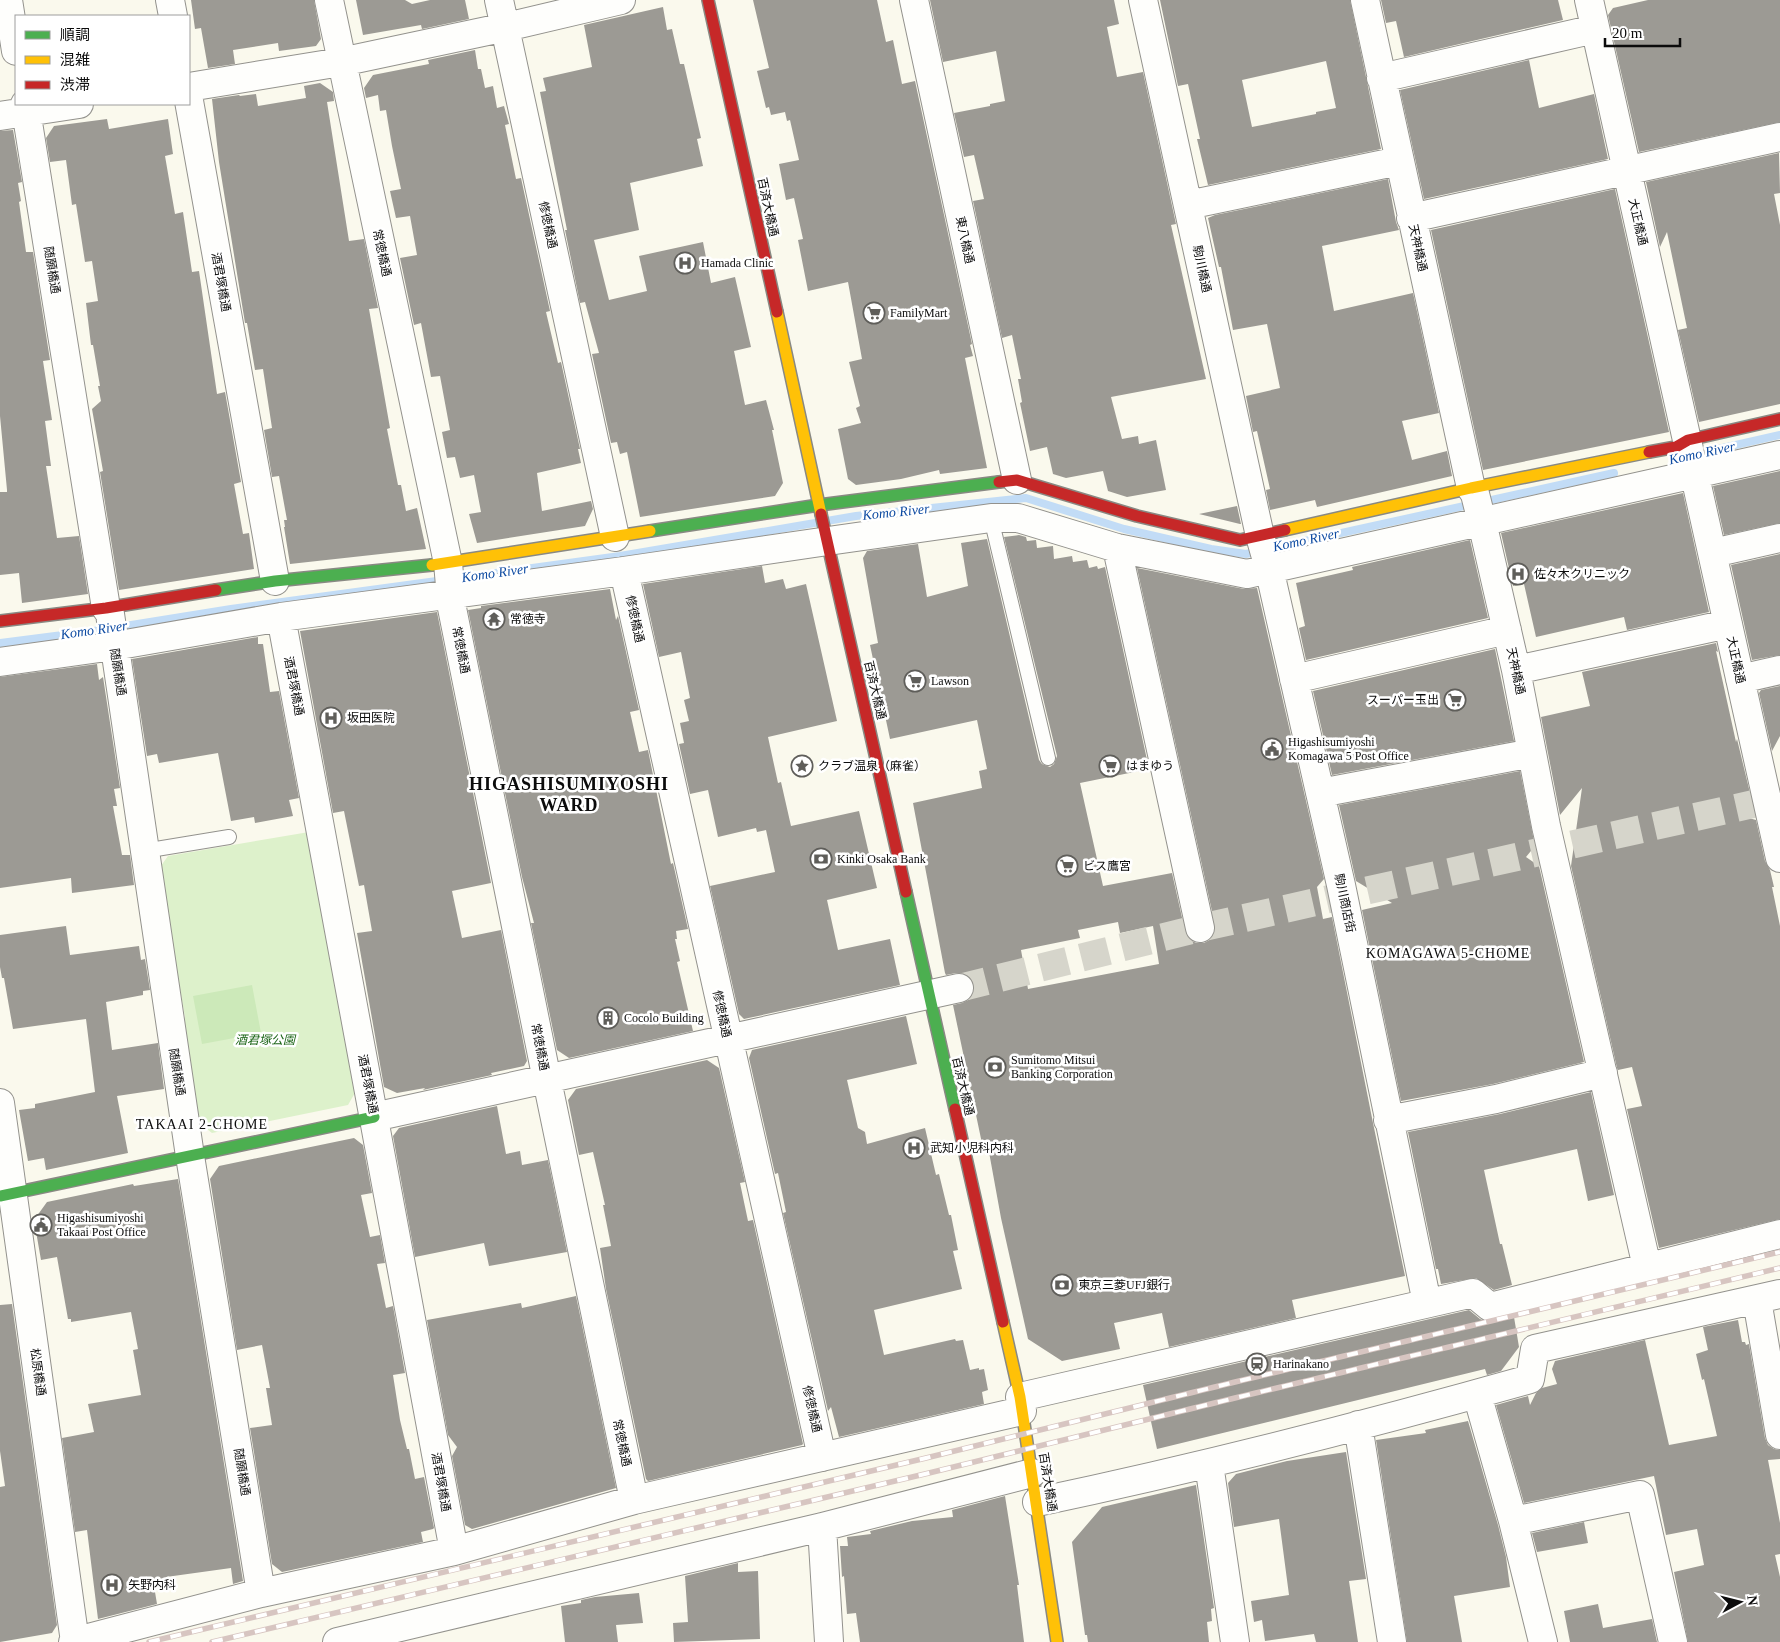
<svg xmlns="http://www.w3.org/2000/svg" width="1780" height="1642" font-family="'Times New Roman','Noto Sans JP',serif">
  <rect width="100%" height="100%" fill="#faf9ed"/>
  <path fill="#ddf1cb" d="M309,832L356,1091L348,1105L212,1133L197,1121L182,1022L185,1017L158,870L168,856Z"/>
  <path fill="#cce9b9" d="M252,985L261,1033L202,1044L193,996Z"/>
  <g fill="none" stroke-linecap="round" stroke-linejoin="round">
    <path stroke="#c2dcf6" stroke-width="8" d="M1696,454L1780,435
      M0,643L94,631L231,609L620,556L856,516L1026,498L1124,529L1211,549L1246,554L1614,473"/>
  </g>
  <path fill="#9c9a94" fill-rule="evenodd" d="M191,0H314L321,39L316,46L279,51L278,43L233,50L235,64L208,68L201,28L195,29Z
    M356,0H405L412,4L430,0H465L469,19L422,29L421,25L363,35Z
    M753,0H877L886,42L893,40L902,84L915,81L972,344L970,345L973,356L965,358L987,468L940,474L939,470L901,479L856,485L848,479L838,429L861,423L856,408L860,406L849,362L862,359L848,282L808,291L798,240L803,239L794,198L786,200L779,164L799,160L790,120L787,121L785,112L771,115L769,107L766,108L757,71L769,68Z
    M930,0H1114L1119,24L1107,27L1117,77L1143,72L1176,224L1171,225L1206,379L1111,397L1122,439L1138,436L1139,444L1156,440L1166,490L1127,497L1108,491L1103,471L1066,478L1053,474L1047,447L1030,451L1020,403L1022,402L1018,379H1021L1012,335L1002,338L973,201L984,199L974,155L964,157L954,113L990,106V104L1005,101L996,51L943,62Z
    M1160,0H1350L1381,149L1208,185L1197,139H1200L1188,84L1178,86ZM1326,61L1336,108L1316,112V114L1252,127L1242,80Z
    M1381,0H1558L1563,20L1404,57L1396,21L1386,23Z
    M1648,0H1780V122L1639,152L1608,15L1613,8Z
    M663,7L667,30L672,29L680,64H684L701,138L697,139L703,166L630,183L639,230L594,240L609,300L647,291L639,256L703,242L711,283L735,277L751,347L734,351L745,405L766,400L774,430H772L783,483L775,496L640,517L627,452L620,454L617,442L611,443L592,354L599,353L585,302L580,303L565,230H567L540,92L546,91L543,78L592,67L584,25Z
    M475,50L478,69H481L485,88L493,86L497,108L504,106L509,124L505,125L516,179L521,178L550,311L546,312L558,363L561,362L580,449H578L581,463L537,473L542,511L591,501L593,509L585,526L477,543L469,514L481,512L474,475L460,478L455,457L447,458L442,432L450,430L440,376L431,377L421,323L414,325L400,258L417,255L410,216L396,218L390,191L401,189L392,146L386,110L380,111L378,95L366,98L364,88L373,75L429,64L428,60Z
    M1529,60L1539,108L1594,94L1608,159L1424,199L1400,90Z
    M320,83L333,92L334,101L327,102L349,241L364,239L378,308L369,309L390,428L387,429L398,485H401L406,511L417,508L426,549L290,564L284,527H285L284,520H287L279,476L272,477L264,430L272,428L263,369L255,370L247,323H245L219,162L212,99L239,95L240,96L256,94L258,106L306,98L304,86Z
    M107,119L109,129L168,119L173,154L165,156L175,214L183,212L192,272L199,271L217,394L225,392L241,482L234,484L243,534L249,533L254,569L119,590L100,472L103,471L92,409L101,401L98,386H100L93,345H91L86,303L98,301L92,261L85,262L76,204L72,205L66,160L50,162L46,138L54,126Z
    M13,130L22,182L18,183L21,201L19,202L26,252H33L50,360L43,361L52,420L45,421L51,466H46L57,538L79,536L88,594L22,603L19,573L0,575V492H7V490L0,416V131Z
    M1779,153L1780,193L1774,194L1780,225V404L1699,422L1678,330L1687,328L1667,232L1660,247L1646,182Z
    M1388,179L1396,222L1399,230L1322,246L1334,311L1413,293L1439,413L1402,421L1412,460L1447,451L1452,476L1317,507L1315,500L1270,510L1266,490L1270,489L1257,431L1253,432L1246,396L1280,388L1267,324L1233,330L1221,267H1219L1208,218L1215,215Z
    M1615,189L1669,432L1483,470L1431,230Z
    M1780,471V523L1724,535L1713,486Z
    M1683,493L1709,612L1627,630L1624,617L1536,637L1524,584L1513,586L1501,533Z
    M1237,506L1241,524H1240L1199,514Z
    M1019,535L1026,537L1027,541L1036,540L1037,548L1053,546L1054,559L1072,556L1073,562L1087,560L1089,568L1097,566L1098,569L1105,567L1149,769L1080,783L1103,886L1172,873L1185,931L1189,939L1196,943H1204L1211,939L1215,932V925L1137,568L1244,589L1257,588L1324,879L1317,887L1323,919L1332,917L1373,1123L1405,1276L1292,1300L1296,1318L1169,1347L1162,1313L1114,1323L1120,1349L1062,1361L1028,1339L1001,1218L989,1152L984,1153L953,1005L962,1003L970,999L974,992V985L971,978L964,973H956L946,975L945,973L913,803L982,788L979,771L987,769L977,720L890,739L870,645L878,643L863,558L867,551L918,544L927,597L968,586L961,543L987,539L1039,760L1042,764L1050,767L1054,764L1057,756L1004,537ZM1118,922L1120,933L1153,926L1159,964L1028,989L1021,950L1080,938L1078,930Z
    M1470,540L1488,618L1306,660L1299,628L1305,626L1296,583L1353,570L1352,567Z
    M1780,554V655L1752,660L1731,565Z
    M762,566L765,583L783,579L786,589L806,584L837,721L768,737L778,783L781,782L791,826L859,811L877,888L827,900L838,950L890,939L900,985L744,1019L739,1014L710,886L775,872L766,830L757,832L756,828L718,837L708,790L690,794L679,744L684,743L680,723L689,721L684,700L690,698L681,652L659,657L643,584Z
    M610,589L616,620L618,616L639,710L630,712L639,752L648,750L671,864L673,863L688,929L676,931L677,939H675L680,961L677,962L693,1031L569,1058L557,1050L531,923H534L522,877L468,610L481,608V606Z
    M437,612L491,883L452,891L462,938L501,930L527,1061L524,1066L491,1073L492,1075L423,1090L425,1088L397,1093L384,1087L357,933L372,931L364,885L359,886L344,811L333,813L300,631Z
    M258,637V644H263L270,692L279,691L299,798L289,800L293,816L255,823L254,817L231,821L218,753L159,763L157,754L147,756L132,659Z
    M1716,643L1718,652L1716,651L1736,742L1737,739L1750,793L1738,815L1756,820L1765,861L1770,870L1774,887H1772L1780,926V1219L1659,1248L1627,1109L1642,1106L1632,1067L1618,1070L1617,1068L1571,866L1582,788L1560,815L1541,717L1590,706L1582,672Z
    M1495,649L1514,741L1332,775L1313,691Z
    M97,664L99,680L103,677L120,788L114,789L117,806H113L122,855H130L134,885L72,893L71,878L0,888V677Z
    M1780,686V736L1772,751L1759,693L1761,690Z
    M1520,771L1535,846L1526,857L1539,866L1584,1062L1493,1084L1401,1101L1362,910L1392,903L1356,881L1339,805Z
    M66,926L70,955L139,946L141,960L145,959L150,990L143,991V995L106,1002L112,1050L158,1043L164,1089L117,1096L128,1153L46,1170L44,1158L28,1161L19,1110L35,1108V1104L95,1092L86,1019L13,1029L4,978H2L0,967V935Z
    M906,1016L917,1064L847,1080L858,1128L865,1132L867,1144L925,1128L936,1175L939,1174L949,1215H951L958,1250L953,1251L962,1289L874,1310L884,1355L955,1339L956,1341L963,1340L970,1370L979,1368V1370L984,1369L988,1390L982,1392L984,1404L839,1437L831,1407L828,1411L783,1213L786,1212L778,1173L775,1174L749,1058L752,1050Z
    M707,1060L719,1068L745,1182L740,1183L748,1221L753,1220L803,1444L802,1445L648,1481L646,1479L606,1289L600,1248L611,1246L603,1205H605L593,1152L579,1155L568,1100L576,1089Z
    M1591,1092L1614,1195L1588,1201L1577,1149L1484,1170L1500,1244H1502L1512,1285L1494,1290L1476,1278L1441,1284L1438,1269H1436L1408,1132L1500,1114Z
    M497,1106L506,1154L520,1151L522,1165L548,1160L567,1252L489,1266L484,1243L415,1257L393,1136L399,1128Z
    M354,1138L363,1145L372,1193L361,1195L370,1237L380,1235L385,1263L377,1264L386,1308L393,1306L405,1373L393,1375L400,1420L407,1449H409L415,1479L424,1477L434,1528L433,1529L421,1532L423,1542L282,1572L272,1564L250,1428L272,1425L266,1388H270L262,1345L237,1350L210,1179L219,1166Z
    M178,1179L243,1581L233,1584L231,1568L166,1577L167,1584L154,1586L157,1604L98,1619L87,1530L75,1532L62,1438L94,1432L88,1404L141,1395L133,1350L138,1349L131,1312L71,1322V1319H68L57,1257L41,1260L34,1220L47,1202L133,1184L134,1186Z
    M576,1296L616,1488L472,1529L465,1525L452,1456L457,1447L448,1435L427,1320L521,1303L522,1308Z
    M12,1304L57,1625L52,1633L0,1642V1487L5,1486L0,1451V1305Z
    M1469,1310L1480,1319L1487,1322L1514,1317L1519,1347L1501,1371L1487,1375L1485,1369L1157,1449L1143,1385Z
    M1738,1320L1742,1342H1745L1746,1345L1749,1344L1765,1438L1768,1445L1774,1449L1780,1450V1459L1768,1460L1780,1523V1554L1775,1555L1780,1577V1642H1688L1674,1572L1704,1565L1697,1529L1666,1535L1654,1476L1524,1503L1496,1405L1528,1396L1530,1405L1536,1393L1542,1388L1557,1384L1552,1369L1555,1361L1645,1340L1669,1445L1717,1436L1704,1379L1702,1380L1696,1354L1708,1350L1703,1327Z
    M1468,1421L1498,1525L1506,1557L1510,1587L1454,1596L1462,1642H1407L1376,1440L1426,1433L1425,1430Z
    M1346,1452L1366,1579L1349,1581L1358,1642H1316L1314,1634L1265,1641L1262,1620L1254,1622L1251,1601L1289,1595L1279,1519L1234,1527L1228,1483L1236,1474L1287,1461Z
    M1196,1485L1214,1608L1211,1609L1212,1621L1207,1622L1209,1642H1088L1087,1635H1085L1072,1542L1102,1507Z
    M1005,1496L1019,1585H1017L1024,1642H860L856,1613L847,1614L844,1576L842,1577L840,1546H848L847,1537L871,1534L870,1531L912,1521L953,1517L952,1510Z
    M1584,1522L1588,1543L1537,1552L1532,1533Z
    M738,1563V1572L758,1571L760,1639L674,1642L673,1623L688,1622L685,1576Z
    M639,1593L643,1623L616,1625L618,1642H565L561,1606L581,1603V1600L595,1597Z
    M1598,1604L1603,1628L1652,1619L1657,1642H1570L1564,1611Z"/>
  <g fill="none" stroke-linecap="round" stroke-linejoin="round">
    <path stroke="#d6d5cb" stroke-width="28" stroke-dasharray="28 14" stroke-linecap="butt" d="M959,988L1200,928L1780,798"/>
    <g stroke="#93928d" stroke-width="16">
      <path id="lane" d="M991,518L1048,758
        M144,851L229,837"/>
    </g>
    <g stroke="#93928d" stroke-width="30">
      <path id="street" d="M8,0L16,51
        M170,0L173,16
        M329,0L448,563L452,608L547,1080L634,1500
        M499,0L615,537
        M914,0L1017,480
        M1143,0L1260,536L1269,568L1341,885L1427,1303
        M1365,0L1471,488L1475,494L1482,522L1516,670L1546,826L1647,1267
        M1589,0L1780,858
        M1381,78L1595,29
        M189,87L341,62L506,27L621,0
        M189,101L275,581
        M25,104L106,608L110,614L190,1156L261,1593
        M0,116L79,104
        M1188,205L1399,161
        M1411,218L1780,137
        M1117,548L1200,928
        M1713,553L1780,538
        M624,571L822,1457
        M281,617L454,1551
        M0,662L114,646L281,617L624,571L828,541L991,518H1018L1117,548L1247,574L1780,455
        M1516,670L1728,624
        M1294,679L1507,630
        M1740,679L1780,670
        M1320,793L1532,753
        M0,1103L75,1642
        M374,1117L959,988
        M1388,1120L1496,1099L1603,1073
        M1757,1300L1780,1435
        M1477,1394L1513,1521L1543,1642
        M1020,1397L1473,1293L1490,1307L1780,1234
        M1358,1425L1392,1642
        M1209,1464L1235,1642
        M1037,1502C1203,1467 1367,1425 1530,1379L1535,1349L1780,1294
        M1513,1521L1640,1495L1673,1642
        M822,1527L829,1642
        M73,1642L261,1593L454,1551L634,1500L1022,1411
        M337,1642L822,1527L1032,1473"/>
    </g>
    <g stroke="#898983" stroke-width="14">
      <path id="fast" d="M650,531L819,505L999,482
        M216,590L275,581L432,565
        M906,892L955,1109
        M0,1196L374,1117"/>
    </g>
    <g stroke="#898983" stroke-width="14">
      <path id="slow" d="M777,312L821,514
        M1285,530L1471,488L1649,452
        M432,565L650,531
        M1003,1322L1020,1397L1057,1642"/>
    </g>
    <g stroke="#898983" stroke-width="14">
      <path id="jam" d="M708,0L777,312
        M1649,452L1676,447L1688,440L1780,419
        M999,482L1017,480L1137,516L1240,540L1285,530
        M821,514L906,892
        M0,621L106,608L216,590
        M955,1109L1003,1322"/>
    </g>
    <use href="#lane" stroke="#fefefc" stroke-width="14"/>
    <use href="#street" stroke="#fefefc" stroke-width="28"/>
    <use href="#fast" stroke="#4caf50" stroke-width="11"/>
    <use href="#slow" stroke="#ffc107" stroke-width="11"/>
    <use href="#jam" stroke="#c62828" stroke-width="11"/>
    <g stroke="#d7c5c1" stroke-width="5.5">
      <path id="rail" d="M149,1642L926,1458L1235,1382L1780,1252
        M212,1642L929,1473L1239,1397L1780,1268"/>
    </g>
    <use href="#rail" stroke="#fff" stroke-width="4" stroke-dasharray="11" stroke-linecap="butt"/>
  </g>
  <defs>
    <g id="hospital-ring" transform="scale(1.125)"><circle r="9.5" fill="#fff" stroke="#5f5e5a" stroke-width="1.5"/><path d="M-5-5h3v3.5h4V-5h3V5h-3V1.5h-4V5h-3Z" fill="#5f5e5a"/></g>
    <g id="supermarket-ring" transform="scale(1.125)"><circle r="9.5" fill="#fff" stroke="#5f5e5a" stroke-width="1.5"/><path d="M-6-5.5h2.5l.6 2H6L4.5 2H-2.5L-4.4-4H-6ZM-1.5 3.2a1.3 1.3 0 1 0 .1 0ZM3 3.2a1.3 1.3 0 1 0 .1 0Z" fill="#5f5e5a"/></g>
    <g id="temple-ring" transform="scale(1.125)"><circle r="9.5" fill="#fff" stroke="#5f5e5a" stroke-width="1.5"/><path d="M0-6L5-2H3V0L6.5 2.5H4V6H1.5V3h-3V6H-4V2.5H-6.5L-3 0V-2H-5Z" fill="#5f5e5a"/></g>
    <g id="civic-ring" transform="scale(1.125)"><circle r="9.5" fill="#fff" stroke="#5f5e5a" stroke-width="1.5"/><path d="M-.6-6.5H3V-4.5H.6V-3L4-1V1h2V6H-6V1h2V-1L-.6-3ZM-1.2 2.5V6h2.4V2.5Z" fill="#5f5e5a"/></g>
    <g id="sight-ring" transform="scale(1.125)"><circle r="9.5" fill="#fff" stroke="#5f5e5a" stroke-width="1.5"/><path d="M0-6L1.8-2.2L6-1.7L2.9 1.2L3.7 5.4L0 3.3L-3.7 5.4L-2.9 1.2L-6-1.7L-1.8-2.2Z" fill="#5f5e5a"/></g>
    <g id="bank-ring" transform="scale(1.125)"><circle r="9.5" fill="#fff" stroke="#5f5e5a" stroke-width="1.5"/><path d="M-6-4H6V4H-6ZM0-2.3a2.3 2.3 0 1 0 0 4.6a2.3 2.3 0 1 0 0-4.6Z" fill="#5f5e5a"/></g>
    <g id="building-ring" transform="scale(1.125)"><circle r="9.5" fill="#fff" stroke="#5f5e5a" stroke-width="1.5"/><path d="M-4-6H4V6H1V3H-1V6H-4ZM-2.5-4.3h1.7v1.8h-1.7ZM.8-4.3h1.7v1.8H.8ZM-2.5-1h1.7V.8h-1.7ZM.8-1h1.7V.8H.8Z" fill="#5f5e5a"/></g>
    <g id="station-ring" transform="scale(1.125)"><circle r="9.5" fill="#fff" stroke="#5f5e5a" stroke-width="1.5"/><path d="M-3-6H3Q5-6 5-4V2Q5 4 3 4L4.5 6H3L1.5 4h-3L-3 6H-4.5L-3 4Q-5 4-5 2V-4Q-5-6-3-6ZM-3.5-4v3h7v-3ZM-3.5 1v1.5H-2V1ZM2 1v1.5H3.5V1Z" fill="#5f5e5a"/></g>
  </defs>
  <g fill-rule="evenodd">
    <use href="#hospital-ring" x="685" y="263"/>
    <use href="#supermarket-ring" x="874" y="313"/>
    <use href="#hospital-ring" x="1518" y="574"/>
    <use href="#temple-ring" x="494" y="619"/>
    <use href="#supermarket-ring" x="915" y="681"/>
    <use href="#supermarket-ring" x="1455" y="700"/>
    <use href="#hospital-ring" x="331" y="718"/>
    <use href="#civic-ring" x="1272" y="749"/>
    <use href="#sight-ring" x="802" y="766"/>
    <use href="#supermarket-ring" x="1110" y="766"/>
    <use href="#bank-ring" x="821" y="859"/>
    <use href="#supermarket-ring" x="1067" y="866"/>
    <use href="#building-ring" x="608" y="1018"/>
    <use href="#bank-ring" x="995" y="1067"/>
    <use href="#hospital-ring" x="914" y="1148"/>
    <use href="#civic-ring" x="41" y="1225"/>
    <use href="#bank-ring" x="1062" y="1285"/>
    <use href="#station-ring" x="1257" y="1364"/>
    <use href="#hospital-ring" x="112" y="1585"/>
  </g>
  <g text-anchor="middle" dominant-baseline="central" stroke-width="5" stroke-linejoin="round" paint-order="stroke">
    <g font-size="12" fill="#0b0b0b" stroke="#fff">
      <text transform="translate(768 207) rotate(78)">百済大橋通</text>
      <text transform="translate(1638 222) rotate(77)">大正橋通</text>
      <text transform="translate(548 225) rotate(78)">修徳橋通</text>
      <text transform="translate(965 240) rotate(78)">東八橋通</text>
      <text transform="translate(1418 248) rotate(78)">天神橋通</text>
      <text transform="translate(382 253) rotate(78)">常徳橋通</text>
      <text transform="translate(1202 269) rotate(78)">駒川橋通</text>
      <text transform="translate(52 270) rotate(81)">随願橋通</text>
      <text transform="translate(221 282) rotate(80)">酒君塚橋通</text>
      <text transform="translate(635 619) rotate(78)">修徳橋通</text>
      <text transform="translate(461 650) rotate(79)">常徳橋通</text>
      <text transform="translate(1736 660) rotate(78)">大正橋通</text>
      <text transform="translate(1516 671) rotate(78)">天神橋通</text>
      <text transform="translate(118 672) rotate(81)">随願橋通</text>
      <text transform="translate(294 686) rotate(79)">酒君塚橋通</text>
      <text transform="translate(875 690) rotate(77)">百済大橋通</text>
      <text transform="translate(1345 903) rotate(78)">駒川商店街</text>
      <text transform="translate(722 1014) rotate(78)">修徳橋通</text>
      <text transform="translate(540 1047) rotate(79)">常徳橋通</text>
      <text transform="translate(177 1072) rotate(81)">随願橋通</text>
      <text transform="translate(368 1084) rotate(79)">酒君塚橋通</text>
      <text transform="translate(963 1086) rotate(77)">百済大橋通</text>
      <text transform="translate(38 1372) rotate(82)">松原橋通</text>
      <text transform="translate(812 1409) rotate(77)">修徳橋通</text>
      <text transform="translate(622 1443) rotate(78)">常徳橋通</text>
      <text transform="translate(242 1472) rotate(81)">随願橋通</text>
      <text transform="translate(441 1482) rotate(80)">酒君塚橋通</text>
      <text transform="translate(1048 1482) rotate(81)">百済大橋通</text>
    </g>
    <g font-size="12" fill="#0b0b0b" stroke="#fff" text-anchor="start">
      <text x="701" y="263">Hamada Clinic</text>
      <text x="890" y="313">FamilyMart</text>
      <text x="1534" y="574">佐々木クリニック</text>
      <text x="510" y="619">常徳寺</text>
      <text x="931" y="681">Lawson</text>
      <text x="1439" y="700" text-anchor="end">スーパー玉出</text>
      <text x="347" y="718">坂田医院</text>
      <text x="1288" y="742">Higashisumiyoshi<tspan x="1288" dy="14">Komagawa 5 Post Office</tspan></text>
      <text x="818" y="766">クラブ温泉（麻雀）</text>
      <text x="1126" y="766">はまゆう</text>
      <text x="837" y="859">Kinki Osaka Bank</text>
      <text x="1083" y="866">ビス鷹宮</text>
      <text x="624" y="1018">Cocolo Building</text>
      <text x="1011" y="1060">Sumitomo Mitsui<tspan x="1011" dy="14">Banking Corporation</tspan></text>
      <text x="930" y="1148">武知小児科内科</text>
      <text x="57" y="1218">Higashisumiyoshi<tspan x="57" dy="14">Takaai Post Office</tspan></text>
      <text x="1078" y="1285">東京三菱UFJ銀行</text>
      <text x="1273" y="1364">Harinakano</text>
      <text x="128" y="1585">矢野内科</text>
    </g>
    <g font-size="12" font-style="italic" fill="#1c6518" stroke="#fff">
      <text x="265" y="1040">酒君塚公園</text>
    </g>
    <g font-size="14" font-style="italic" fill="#0e4ba2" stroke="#fff">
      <text transform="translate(1702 453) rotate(-12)">Komo River</text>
      <text transform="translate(896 512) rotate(-6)">Komo River</text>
      <text transform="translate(1306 540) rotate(-12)">Komo River</text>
      <text transform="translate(495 573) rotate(-8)">Komo River</text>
      <text transform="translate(94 630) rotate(-8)">Komo River</text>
    </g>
    <g font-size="14" letter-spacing="1" fill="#0b0b0b" stroke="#fff">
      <text x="1448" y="953">KOMAGAWA 5-CHOME</text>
      <text x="202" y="1124">TAKAAI 2-CHOME</text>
    </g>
    <g font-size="18" font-weight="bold" letter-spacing="1" fill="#0b0b0b" stroke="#fff">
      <text x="569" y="784">HIGASHISUMIYOSHI<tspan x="569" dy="21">WARD</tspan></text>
    </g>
  </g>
  <rect x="15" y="15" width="175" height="90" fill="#ffffff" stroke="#9d9d9d"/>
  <rect x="25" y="31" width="25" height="8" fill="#4caf50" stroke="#9d9d9d"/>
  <text x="60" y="40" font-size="15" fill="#0b0b0b">順調</text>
  <rect x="25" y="56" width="25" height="8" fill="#ffc107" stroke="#9d9d9d"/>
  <text x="60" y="65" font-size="15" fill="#0b0b0b">混雑</text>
  <rect x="25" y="81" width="25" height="8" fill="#c62828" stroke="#9d9d9d"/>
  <text x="60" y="90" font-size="15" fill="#0b0b0b">渋滞</text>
  <g transform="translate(1740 1602) rotate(83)" stroke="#ffffff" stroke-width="4" paint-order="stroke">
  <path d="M0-4L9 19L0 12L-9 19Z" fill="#0b0b0b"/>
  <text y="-8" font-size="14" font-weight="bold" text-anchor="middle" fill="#0b0b0b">N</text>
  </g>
  <path d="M1605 38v8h75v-8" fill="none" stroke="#0b0b0b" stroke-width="2.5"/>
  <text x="1612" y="38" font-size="15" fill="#0b0b0b" stroke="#ffffff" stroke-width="4" paint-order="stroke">20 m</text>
</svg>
